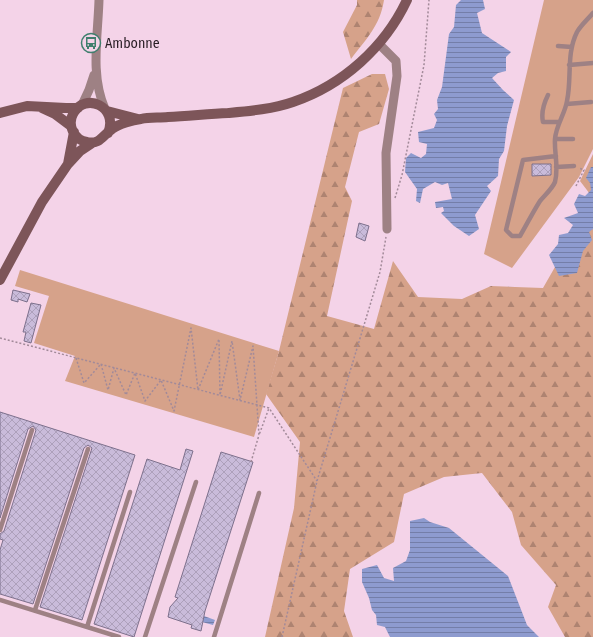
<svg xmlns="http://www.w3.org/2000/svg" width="593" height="637" font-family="'Fira Sans Condensed',sans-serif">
  <defs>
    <pattern id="forest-firs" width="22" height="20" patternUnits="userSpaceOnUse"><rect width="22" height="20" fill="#d6a28a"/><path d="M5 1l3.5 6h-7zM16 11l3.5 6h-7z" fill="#ae8371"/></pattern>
    <pattern id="water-rules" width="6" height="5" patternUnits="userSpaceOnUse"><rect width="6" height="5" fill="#8e9bcf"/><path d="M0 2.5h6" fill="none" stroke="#747ea8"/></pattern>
    <pattern id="building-cross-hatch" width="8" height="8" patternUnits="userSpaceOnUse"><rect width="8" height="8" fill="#c9bbda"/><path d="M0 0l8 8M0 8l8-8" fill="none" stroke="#ada0bb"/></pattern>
  </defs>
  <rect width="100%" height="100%" fill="#f4d3e8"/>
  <path fill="url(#forest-firs)" d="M357,0H384C380,26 366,39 351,59L343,32L357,5Z
    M372,74H385L389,89L379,124L359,132L345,187L352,201L327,316L374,329L393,261L418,297L462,299L491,286L543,288L591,204L593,206V637H565L548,607L556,585L521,545L512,512L482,473L444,477L404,494L394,542L350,569L344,611L353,637H265L294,508L300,442L266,394L279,351L343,88Z"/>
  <path fill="#d6a28a" d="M544,0H593V149L579,177L512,268L484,254Z
    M593,154V198L580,181Z
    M20,270L279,351L254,437L65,381L75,356L34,343L49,296L15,286Z"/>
  <path fill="url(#water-rules)" d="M461,0H483L485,9L477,13L482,33L511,52L506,57V71L498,73L492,78L503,90L514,100L507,126L504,151L499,159L498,176L487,186L491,191L475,215L479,229L469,236L454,226L441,213L444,211L443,207L436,208L435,202L452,199L448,183L442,185L435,182L423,189L420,203L416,201L417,189L405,172L406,158L411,153L421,158L426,154L427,144L419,142L418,132L434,128L437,120L434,114L438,109L437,100L442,87L449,34L454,27L456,5Z
    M591,167H593V229L589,232L592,240L583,251L577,273L559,276L549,255L558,244L559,235L568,233L573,225L564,218L578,213L574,204L579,194L585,196L591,190L590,183L586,178Z
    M424,518L430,522L449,528L508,576L527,625L539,637H390L385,627L377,625L376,615L372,610L369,598L362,582V569L377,565L384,578L394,581L393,568L406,561L410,550V521Z
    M204,616L215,620L213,625L202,622Z"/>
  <path fill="url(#building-cross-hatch)" stroke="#7d708c" d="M532,164H551V175L532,176Z
    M359,223L369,226L365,241L356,237Z
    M13,290L30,294L27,302L18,299V302L11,300Z
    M31,303L41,305L31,343L24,341L26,332H23Z
    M0,412L135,455L82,620L40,607L92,448L88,445L84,448L33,604L0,594V550L3,540L0,539V534L4,531L36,430L33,426L28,429L0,518Z
    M186,449L193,451L134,637L94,624L147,459L180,470Z
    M221,452L253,462L205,611L201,631L191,628L192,625L168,617L170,607L178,598L175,597Z"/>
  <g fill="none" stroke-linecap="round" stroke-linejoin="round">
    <path stroke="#a28a99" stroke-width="1.5" stroke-dasharray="2 2" stroke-linecap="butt" d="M576,186L584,170L579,168
      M395,198L402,175L424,65L429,0
      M0,338L269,408L317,481
      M76,358L84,383L101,364L108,390L114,368L126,395L135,373L145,401L161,380L174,411L191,328L198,390L219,339L220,395L232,341L240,400L253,346L259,435L269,408
      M251,462L259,435
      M282,637L317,481L380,272L386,237"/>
    <path stroke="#9e8184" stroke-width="4.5" d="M558,46L572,47
      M569,65L593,63
      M548,95C544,103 541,113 543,122H559
      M567,104L591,102
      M555,139H573
      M556,156L523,160L506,230L512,236H520C527,224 533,212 540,201C545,195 552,189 555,182C559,167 554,153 555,139C556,125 565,114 567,101C572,78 566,54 577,32C581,25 588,19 593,13
      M556,167L574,166
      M0,530L32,430
      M0,600L119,637
      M35,610L88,449
      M87,627L130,492
      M145,637L196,482
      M214,637L259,493"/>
    <path stroke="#9e8184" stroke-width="9" d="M99,0C98,36 90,75 105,109
      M379,44L396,61L397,76L386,153L387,229
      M82,105L89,90L94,75"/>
    <path stroke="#7d5559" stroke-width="10" d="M42,108L55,114L71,126
      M107,111L138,119
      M0,113L27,106L66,108H78
      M108,133C119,107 85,91 73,114C67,125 74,140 87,142C100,145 103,135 112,129C119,124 132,120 141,119C149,117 159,118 168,117C188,116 208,114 228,113C250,111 273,109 293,102C343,85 385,47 407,0
      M68,164L74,132
      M0,280L42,202L68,164L80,151L92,143"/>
  </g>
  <defs>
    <g id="bus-ring" transform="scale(1)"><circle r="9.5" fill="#f4d3e8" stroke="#407f6e" stroke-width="1.5"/><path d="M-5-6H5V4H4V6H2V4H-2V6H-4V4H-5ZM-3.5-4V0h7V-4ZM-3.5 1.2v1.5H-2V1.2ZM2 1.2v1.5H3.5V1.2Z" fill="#407f6e"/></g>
  </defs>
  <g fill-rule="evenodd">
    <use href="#bus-ring" x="91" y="43"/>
  </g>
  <g text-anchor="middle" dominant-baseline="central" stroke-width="3.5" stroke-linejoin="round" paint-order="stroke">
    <g font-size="14" fill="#281d24" stroke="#f4d3e8" text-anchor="start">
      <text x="105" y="43">Ambonne</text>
    </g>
  </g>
</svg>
